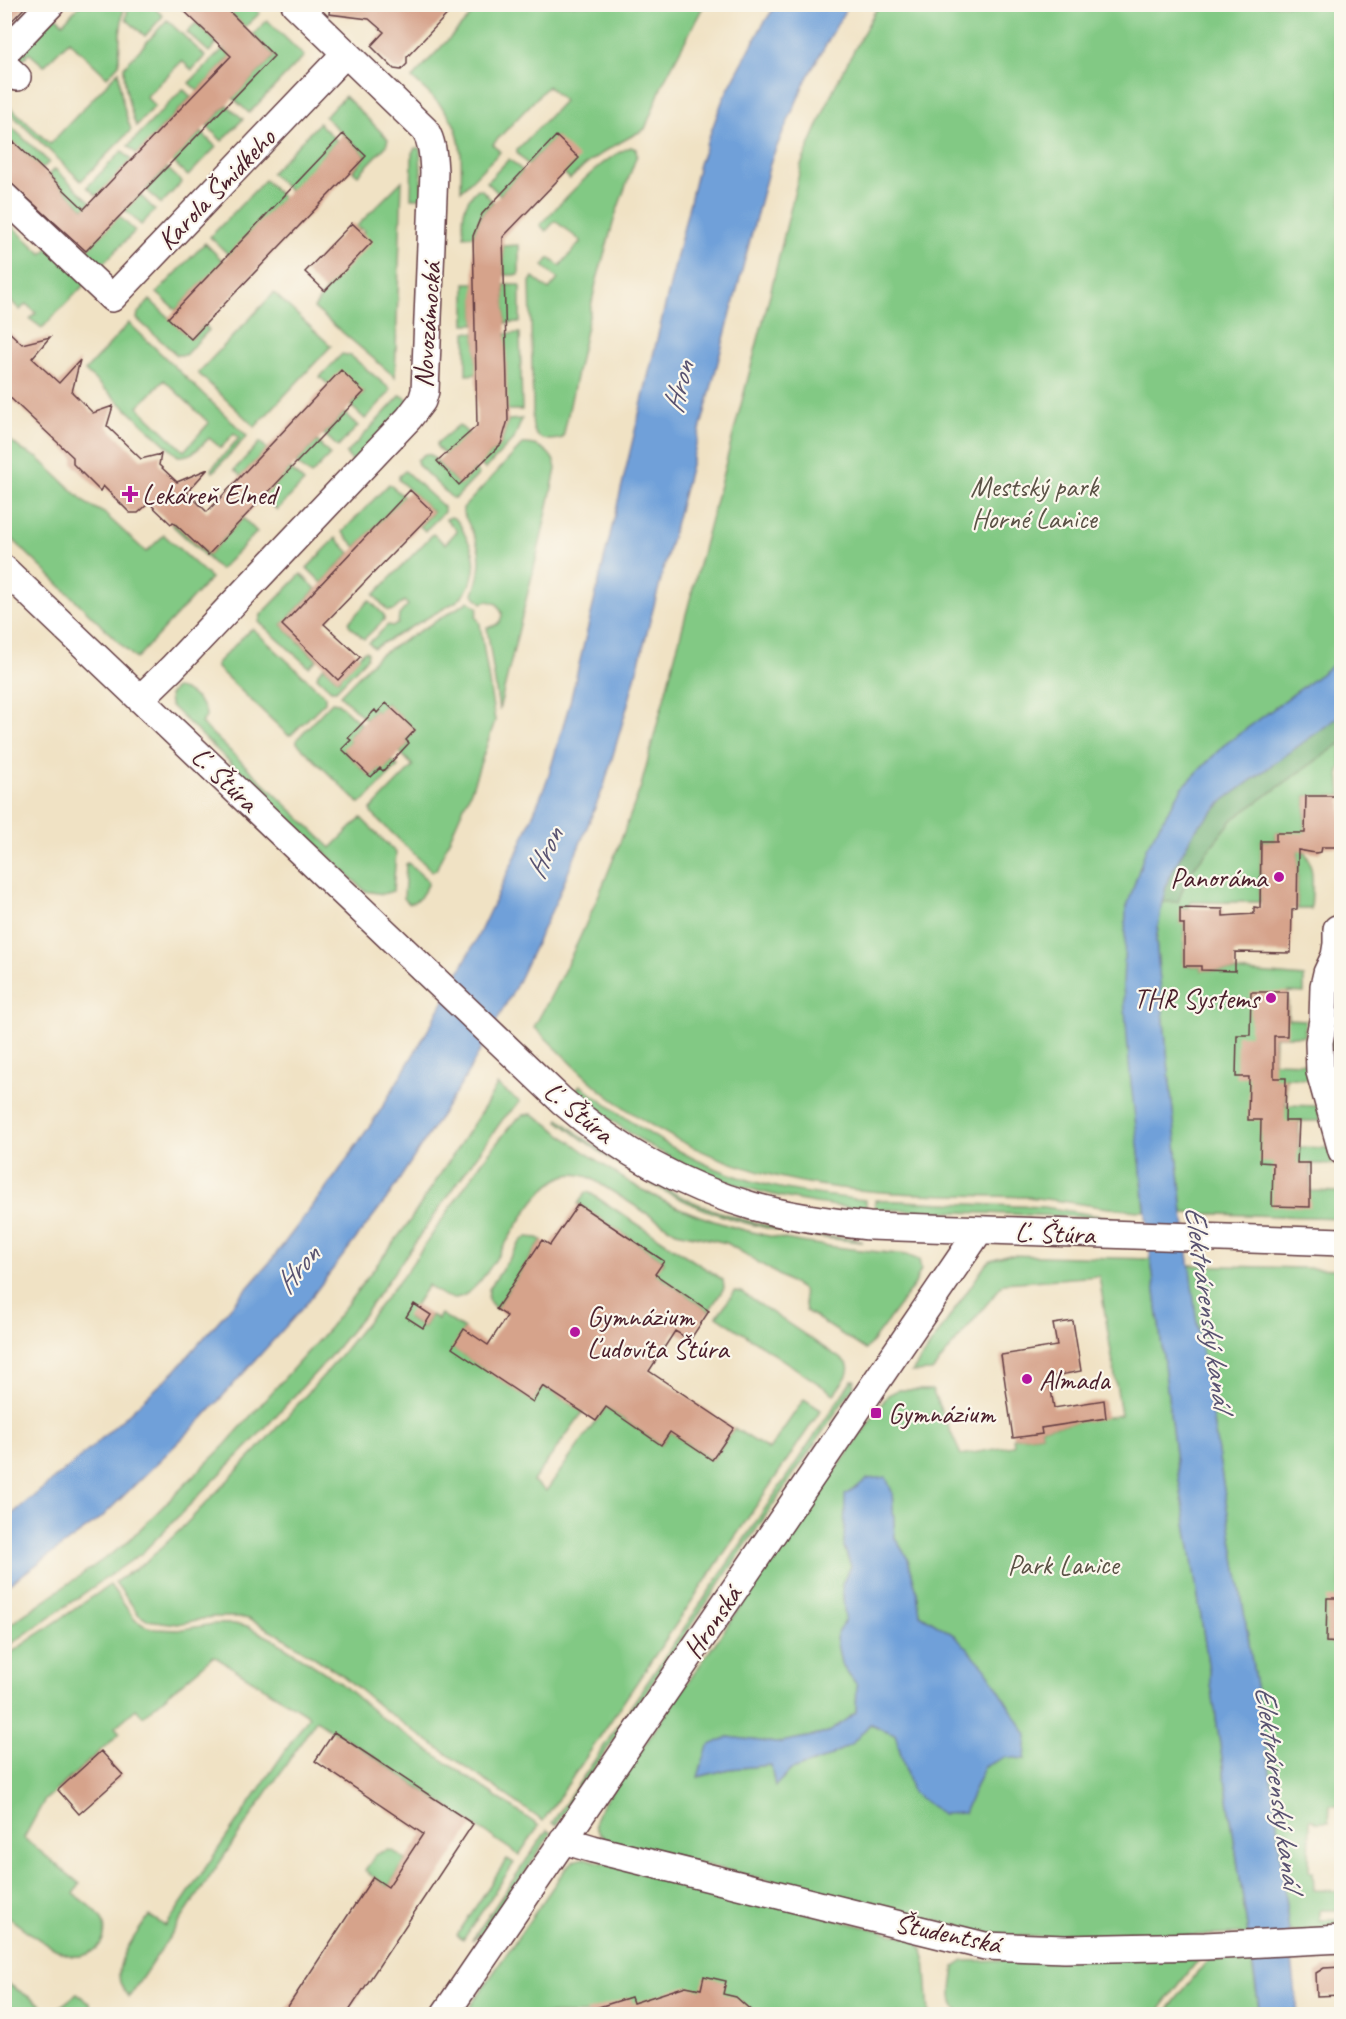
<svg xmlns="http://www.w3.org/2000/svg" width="1346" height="2019" font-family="Caveat,sans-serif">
  <rect width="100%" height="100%" fill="#fbf7ec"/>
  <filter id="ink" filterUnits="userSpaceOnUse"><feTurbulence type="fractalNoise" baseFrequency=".0167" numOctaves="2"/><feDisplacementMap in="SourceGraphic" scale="12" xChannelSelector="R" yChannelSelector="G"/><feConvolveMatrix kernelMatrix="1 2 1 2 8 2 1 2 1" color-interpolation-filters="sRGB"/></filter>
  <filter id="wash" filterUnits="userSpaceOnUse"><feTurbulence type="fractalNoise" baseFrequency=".008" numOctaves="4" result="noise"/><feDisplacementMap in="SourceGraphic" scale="24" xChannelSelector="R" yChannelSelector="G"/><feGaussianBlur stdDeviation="1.35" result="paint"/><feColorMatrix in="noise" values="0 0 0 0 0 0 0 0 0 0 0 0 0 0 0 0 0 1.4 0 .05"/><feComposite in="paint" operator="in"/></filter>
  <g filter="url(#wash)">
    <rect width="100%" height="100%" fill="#f0e2c4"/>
    <path fill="#82c984" stroke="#667458" stroke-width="1.5" fill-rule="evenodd" d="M881,4L1341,5V659L1223,746L1182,788L1123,985L1145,1211C1104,1210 1064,1199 1023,1197C956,1194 885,1196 819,1185C743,1173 672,1144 611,1098C583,1077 559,1050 534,1027C578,950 611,869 641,786L770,294L801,165L834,88L874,13Z
      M80,5H124L120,35L119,64L107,77L69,41L44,66L29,53L15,68L7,60L52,13L63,23Z
      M128,5H151L163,16L145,36L126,19Z
      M222,5H251L260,13L245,27Z
      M481,5H704L663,83L645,129C618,143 592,157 570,179L564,173L556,137L528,165L517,153V150L564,101L548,86L493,144L500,152L461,191C463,128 459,120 412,78Z
      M167,20L205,56L192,70L182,61L146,97L155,106L136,126C129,106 124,88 124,67Z
      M267,20L304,56L249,113L233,98L274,56L253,35Z
      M196,23L217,43L209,52L187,32Z
      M223,49L231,56L198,91L189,83Z
      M119,71C119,92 124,111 131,130L81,181L5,108V102L50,144Z
      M183,89L191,97L137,154L128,146Z
      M345,96L388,139L386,146L358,175L353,171L366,156L325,117Z
      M227,105L243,119L222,141L207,126Z
      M4,120L49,162L42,169L14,142L5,152Z
      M319,123L337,141L290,191L271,173Z
      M201,132L216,147L188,176L172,161Z
      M631,147L636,149L637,155L616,213L596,283L563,438C536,445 530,433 533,409L530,282L533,277L549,290L558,279L543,266L549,258L560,266L581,241L555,221L546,231L540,225C563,201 600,158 631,147Z
      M415,148H420L422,198H411L412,153Z
      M122,151L131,160L97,196L87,187Z
      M509,159L523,171L500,195L487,182Z
      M167,168L182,182L161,204L146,189Z
      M55,169L91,202L84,209L49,175Z
      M265,180L283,198L229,255L210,237Z
      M402,181L395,377L314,308L364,231L361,228L359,230L356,227Z
      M478,189L482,190L493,202L482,214L473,236H464C462,218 462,202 478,189Z
      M140,195L155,210L141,225L125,210Z
      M41,211L84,253L119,216L135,231L95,272L36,217Z
      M4,219L42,254L49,247L87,282L42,328L30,319L36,313L26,304L20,310L5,295Z
      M205,243L223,261L176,310L157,293Z
      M519,245V275H504L503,246Z
      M465,283H475V324H465Z
      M504,285H520V322L505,323Z
      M274,293L331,346L255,427L198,373Z
      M150,300L191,339L205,325L209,330L185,355H177L137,319L138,313Z
      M129,323L247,436L213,472L211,469L239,438L234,433L221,448L209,438C200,447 192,457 178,456L85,371ZM164,380L209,423L184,451L138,407Z
      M466,332L475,333L477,374L466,375Z
      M520,333L522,410H507L505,334Z
      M342,354L351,356L390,389L389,393L365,419L351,406L364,392L328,384L320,377Z
      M401,395L410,401L353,462L346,454Z
      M344,413L358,426L338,447L324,434Z
      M522,419L514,439L485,469L480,464L501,444L508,420Z
      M459,425L469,434L445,455L437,447V443Z
      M4,435L22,450L38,458L87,504L104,513L146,552L164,535L211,578L136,659L5,532Z
      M317,441L330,455L311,475L296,463Z
      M260,442L267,449L241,476L234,470Z
      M523,444C539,443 554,453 556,469L540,543L499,710L487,627C496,627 502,622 502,613L497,604L488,601L482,603L473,594C486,559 480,545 463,513V508Z
      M425,454L431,455L459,485L475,470L479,474L456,498H452L418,465L417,460Z
      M290,469L304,482L277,510L263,497Z
      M405,471L444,507V512L425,531L420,526L433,512L399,480V476Z
      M389,484L404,497L356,547L342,532Z
      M451,517C459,520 462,528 465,535C468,541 472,547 473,553C478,569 470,591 457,601L374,648L369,643L388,625L392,626L398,624L399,615L408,605L404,601L394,610L388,611L374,595L433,534L445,544L457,531L446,519Z
      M243,518L257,532L220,570L171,524L173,522L208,555Z
      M336,538L350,553L322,583L307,568Z
      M301,574L316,589L282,625L317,660L309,667L259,622L261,615Z
      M369,600L384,615V620L364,639L349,625V622Z
      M469,601L478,608L476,616L480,624L495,721L472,788L436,870L432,871L371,813V809L413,766L400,752L409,743L406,740L415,730L386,703L377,713L374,710L366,720L340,695L378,656Z
      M253,629L325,696V702L291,735H288L217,668V663L250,630Z
      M366,651L368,653L367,658L336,690H331L317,677L318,673L324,667L338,680L363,652Z
      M175,688C187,688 207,705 206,717L201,723L331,848L361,818L396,853L393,891L383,894L365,891L170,705L169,695Z
      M332,702L338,703L361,724L349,737L351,740L343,750L371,777L380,768L383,770L392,761L398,766L364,801L359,803L297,743V739Z
      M1341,743V768L1339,771L1341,796H1306L1305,836H1282V833H1276V841H1261L1260,902H1190L1189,908H1181L1180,923L1184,924V966H1201V970L1235,971L1304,977V993L1288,992V1019L1305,1020V1036H1275L1274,1062L1305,1063L1309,1079L1286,1078V1105L1317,1106L1321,1121H1299L1298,1147L1329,1148L1333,1164H1311L1310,1191L1341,1192V1218L1183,1213L1156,941L1162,902L1178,901L1188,875L1233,819Z
      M1298,846C1317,858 1312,890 1311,909H1297Z
      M408,863L427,880L428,885L419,899L409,904L404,898L406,864Z
      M1341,1029V1088L1332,1090L1328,1042Z
      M497,1085L520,1102L503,1119L365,1313L327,1360L251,1443L142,1553L5,1648V1628L124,1545L224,1446L330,1327L409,1222L487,1103Z
      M580,1085C627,1120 675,1154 730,1174C774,1190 820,1195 866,1200V1209C752,1200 661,1167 575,1091Z
      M532,1114C544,1120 555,1130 566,1138C588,1154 611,1171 634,1185C720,1236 810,1245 907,1255L919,1260L921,1269L915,1284L866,1350L806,1311L803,1290L727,1243L676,1232L591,1178C583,1175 576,1173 568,1175C522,1185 490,1301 452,1298C443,1297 435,1291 428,1285L407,1318L423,1328L431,1315L438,1319L441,1314L464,1329L453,1348L532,1401L543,1386L583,1412L533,1481L546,1491L606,1407L661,1445L670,1432L712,1460L734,1428L769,1450L804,1399L821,1410L543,1821L384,1710L342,1675L278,1634L249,1619L238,1617H212L177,1624L147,1620L139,1615L115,1582L147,1561L180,1530L257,1450L331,1367L407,1271L479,1166L511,1125L523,1115Z
      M559,1119C621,1168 687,1208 765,1225C784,1230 804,1233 823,1236C835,1238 854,1237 862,1242C818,1238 775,1232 732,1219C668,1200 610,1162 558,1121Z
      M586,1192L590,1193L723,1280L724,1288L709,1311L655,1274L664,1261L578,1204Z
      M875,1200L1044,1207L1113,1218L875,1209Z
      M527,1237L538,1238L542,1240L496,1309L488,1300L489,1289L521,1241Z
      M1006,1255L1151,1259L1176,1461L1199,1603L1248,1934L1064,1939L990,1934L611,1842C594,1832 591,1825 601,1807L888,1395L898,1390H932L961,1455L1014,1446L1013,1438L1042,1434L1041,1428L1121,1415L1099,1276L1004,1283L932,1371L912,1372L986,1264L991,1260ZM892,1492L895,1538L908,1559L917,1592L920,1614L957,1637L1025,1759L1005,1757L984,1767L964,1813L912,1792L895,1734L870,1724L852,1744L824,1759L791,1770L775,1786L771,1765L729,1769L699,1777L728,1737L776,1743L828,1733L856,1712L857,1685L841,1663L836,1638L845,1619L842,1584L851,1566L844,1547Z
      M1189,1265L1341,1269L1340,1598L1326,1642L1339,1643V1685L1342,1686L1341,1805H1330L1329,1822H1315V1819H1310L1309,1871L1313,1872L1314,1890L1341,1891V1910H1320V1920H1341V1929L1289,1932L1274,1797L1196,1317Z
      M735,1291L741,1292L847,1363C853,1373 840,1385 834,1394L717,1316Z
      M852,1380H855L853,1387L556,1825L552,1823Z
      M110,1585L135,1620L145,1626L155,1629L178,1630L214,1624H237L247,1626L274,1640L338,1681L379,1716L539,1826L519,1855L338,1733L337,1734L316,1720L129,1997C103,1972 134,1938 149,1916L166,1926L309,1716L214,1656L143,1716L136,1709L115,1727L120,1733L44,1801L24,1838L80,1884L74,1894C82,1901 96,1909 101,1918C113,1939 93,1959 72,1956C53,1952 21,1926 5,1915V1657Z
      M547,1830L551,1833L486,1931L472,1940Z
      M388,1850L393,1851L406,1860L388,1887L365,1871L376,1854Z
      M584,1858L915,1939L923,1951L925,1958L929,2014H465L566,1868L574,1861Z
      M507,1859L514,1863L463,1940L457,1935Z
      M1202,1955L1156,2014H961C947,2002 953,1984 955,1967L964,1961Z
      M1251,1958L1260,2014H1164L1208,1960Z
      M5,1982L53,2012L77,1994L90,2003L92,2014H5Z"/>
    <path fill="#69ad72" stroke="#5a664e" stroke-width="1.5" d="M1341,715V743L1233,819L1188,875L1178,902H1162L1168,879L1195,830L1224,800Z"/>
    <path fill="#6fa0d9" stroke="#5c6082" stroke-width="1.5" d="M776,5H848L806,80L771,160L630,697L604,786L558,897L516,986L462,1083L388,1197L306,1304L203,1418L101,1518L5,1587V1520L90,1449L175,1371L270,1262L336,1175L380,1111L431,1025L476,940L516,855L547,781L570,702L699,164L723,99L762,26Z
      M1341,659V715L1224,800L1195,830L1168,879L1162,902L1156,941L1183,1213L1196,1317L1274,1797L1298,2014H1260L1199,1603L1176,1461L1151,1259L1130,1074L1123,985L1126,910L1146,848L1182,788L1223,746Z
      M886,1477L892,1492L895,1538L908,1559L917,1592L920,1614L957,1637L986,1669L1027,1735L1025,1759L1005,1757L984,1767L964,1813L942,1814L912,1792L895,1734L870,1724L852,1744L824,1759L791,1770L775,1786L771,1765L729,1769L698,1777L708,1746L728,1737L776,1743L828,1733L856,1712L857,1685L841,1663L836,1638L845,1619L842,1584L851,1566L844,1547L845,1495L868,1479Z"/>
    <g id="blocks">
      <path fill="#d6a38b" d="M4,4H28L4,29Z
        M177,4H222L274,56L86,251L4,177V152L14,142L84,209L231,56Z
        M330,4H457L407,57V64L401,70L394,69L371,46L384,32L369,19L329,14Z
        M343,134L366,156L191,339L168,318Z
        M556,136L579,158L503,237L508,420L501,444L459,485L437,461L477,426L473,236L482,214Z
        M352,223L372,242L325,291L305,272Z
        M4,327L22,344L50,337L32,358L59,383L80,360L72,392L93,413L113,406L107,426L141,459L161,454L159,465L177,482L208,469L187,492L207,512L341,370L364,392L208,555L173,522L171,524L149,503L138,513H130L103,486L100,491L73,464V457L4,392Z
        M410,490L433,512L324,624L360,657L338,680L282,625Z
        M386,703L415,730L406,740L409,743L383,771L380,768L371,777L342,749L351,740L348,738L375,710L377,713Z
        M1306,796H1341V847H1322L1321,852L1315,853L1298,850L1297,909L1292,910L1291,953L1235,952V971L1201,970V966H1184V924H1180V908L1223,909V916L1254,914V907L1260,908L1261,841H1276V833H1305Z
        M1251,992H1288L1287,1036H1274V1078H1286L1285,1121H1299L1297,1163H1310V1207L1272,1206L1273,1163L1260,1162L1261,1120H1248L1249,1077H1236L1237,1035H1250Z
        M578,1204L664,1261L655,1274L709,1311L690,1340L675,1331L649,1371L734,1428L712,1460L670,1432L661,1445L606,1407L596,1421L543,1386L533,1402L452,1348L464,1329L488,1345L507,1316L496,1309L542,1240L550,1245Z
        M414,1304L431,1315L423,1328L406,1317Z
        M1073,1321L1081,1371L1049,1377L1054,1408L1104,1400L1106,1418L1041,1428L1042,1434L1013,1438L1001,1355L1057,1346L1053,1324Z
        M1327,1598H1341V1643L1326,1642Z
        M334,1732L473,1824L347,2014H283L373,1877L388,1887L423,1834L315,1761Z
        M101,1751L123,1775L79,1814L58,1790Z
        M1341,1967V1995L1317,1996L1316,1973L1324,1968Z
        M704,1976L726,1981L723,1994L736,1997L755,2014H587L586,2011L631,1997L633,2003L686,1986L701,1989Z"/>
    </g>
  </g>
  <g filter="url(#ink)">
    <use href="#blocks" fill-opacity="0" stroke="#633c42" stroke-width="1.5"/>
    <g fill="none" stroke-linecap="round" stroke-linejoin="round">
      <g stroke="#633c42" stroke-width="30">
        <path id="minor" d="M4,53L51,4
          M4,65L17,77
          M4,196L112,298L345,54
          M4,569L562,1101C617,1149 681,1186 752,1206C790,1217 830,1222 869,1226L1342,1242
          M140,699L172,668L409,418L422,401L425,391L434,172C433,157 433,143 425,130L295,4
          M1337,929V944L1335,956L1327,973L1324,986L1323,1020L1319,1042L1320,1072L1342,1151
          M563,1840L593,1849L985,1946L1065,1949L1205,1946L1342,1939
          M445,2014L979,1231"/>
      </g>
      <use href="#minor" stroke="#fff" stroke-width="27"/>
    </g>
  </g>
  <g fill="#b5179e" stroke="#fbf7ec" stroke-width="2">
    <path d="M127 485h6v6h6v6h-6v6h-6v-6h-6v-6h6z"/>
    <circle cx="1279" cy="877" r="6"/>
    <circle cx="1271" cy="998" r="6"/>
    <circle cx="575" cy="1332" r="6"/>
    <circle cx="1027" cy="1379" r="6"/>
    <rect x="870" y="1407" width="12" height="12" rx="3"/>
  </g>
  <g text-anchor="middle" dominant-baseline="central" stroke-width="4.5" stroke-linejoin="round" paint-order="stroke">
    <g font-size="28" fill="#4a1f2b" stroke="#fbf7ec">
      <text transform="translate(216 189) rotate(-46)">Karola Šmidkeho</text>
      <text transform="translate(427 325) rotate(-86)">Novozámocká</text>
      <text transform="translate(225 779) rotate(44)">Ľ. Štúra</text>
      <text transform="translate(579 1112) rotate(39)">Ľ. Štúra</text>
      <text transform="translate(1055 1233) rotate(2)">Ľ. Štúra</text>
      <text transform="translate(712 1622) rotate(-56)">Hronská</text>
      <text transform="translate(948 1933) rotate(12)">Študentská</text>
    </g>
    <g font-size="28" fill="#5b5246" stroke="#fbf7ec">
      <text x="1034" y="486">Mestský park<tspan x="1034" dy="32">Horné Lanice</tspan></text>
      <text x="1063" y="1564">Park Lanice</text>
    </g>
    <g font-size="28" fill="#4a1f2b" stroke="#fbf7ec" text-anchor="start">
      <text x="142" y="494">Lekáreň Elned</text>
      <text x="1267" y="877" text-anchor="end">Panoráma</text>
      <text x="1259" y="998" text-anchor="end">THR Systems</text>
      <text x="587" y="1316">Gymnázium<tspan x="587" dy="32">Ľudovíta Štúra</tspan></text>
      <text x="1039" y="1379">Almada</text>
      <text x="888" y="1413">Gymnázium</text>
    </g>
    <g font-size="30" font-style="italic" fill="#595371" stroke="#fbf7ec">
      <text transform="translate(678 387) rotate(-76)">Hron</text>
      <text transform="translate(544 853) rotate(-66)">Hron</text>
      <text transform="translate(297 1269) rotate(-50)">Hron</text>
      <text transform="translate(1209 1307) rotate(82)">Elektrárenský kanál</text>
      <text transform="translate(1279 1787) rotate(82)">Elektrárenský kanál</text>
    </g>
  </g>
  <rect width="1346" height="2019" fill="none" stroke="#fbf7ec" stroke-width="24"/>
</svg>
